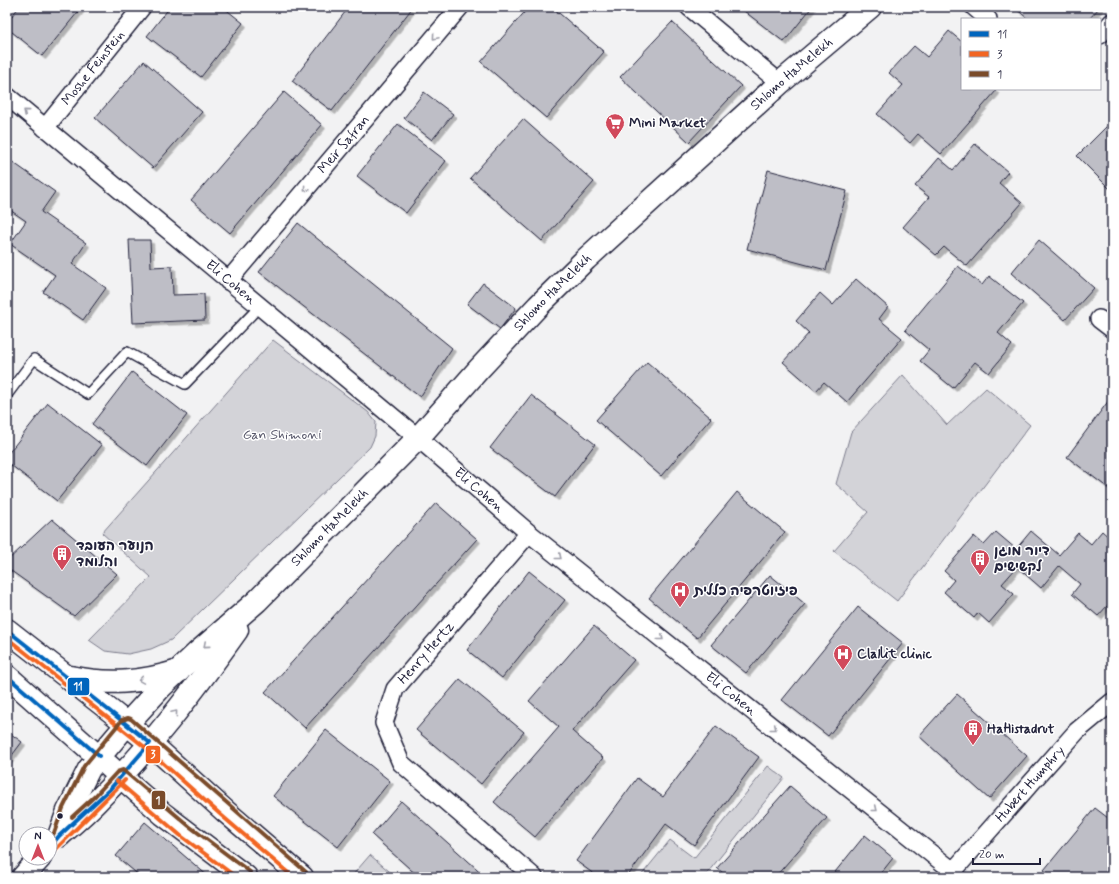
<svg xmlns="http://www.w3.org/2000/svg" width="1119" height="884" font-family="Mynerve,'Playpen Sans Hebrew',sans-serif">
  <defs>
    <filter id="shadow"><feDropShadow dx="3.5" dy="3.5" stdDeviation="0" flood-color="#0004"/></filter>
  </defs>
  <rect width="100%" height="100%" fill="#f2f2f3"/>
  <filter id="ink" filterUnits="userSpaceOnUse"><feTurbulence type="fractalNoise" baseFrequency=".025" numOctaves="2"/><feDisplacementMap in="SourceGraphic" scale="8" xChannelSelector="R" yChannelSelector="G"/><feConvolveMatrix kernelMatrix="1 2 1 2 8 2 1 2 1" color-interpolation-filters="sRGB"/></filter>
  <g filter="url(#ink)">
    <path fill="#d3d3d8" stroke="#7a7a8a" d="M273,340L368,412L376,422L375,436L370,447L171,640L151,649L128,654L105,651L89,640L151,577L102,533Z
      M903,375L947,425L986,388L1030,425L897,601L834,551L868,512L836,484L851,432Z
      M768,766L784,778L704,877H640L670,840L694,858Z
      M370,855L396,877H351Z"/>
    <path fill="#bebec6" stroke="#22223b" filter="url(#shadow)" d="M19,7H82L42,56L7,28V22Z
      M170,7H223L243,23L201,77L147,36Z
      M349,7H413L332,111L292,81Z
      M529,7H552L604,52L546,118L481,62Z
      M747,7H812L784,42L744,11Z
      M1014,7H1100L1089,19H1028Z
      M672,22L741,86L689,142L620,77Z
      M949,31L962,42V89H994L996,91L941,154L918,134L910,143L877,114L903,85L889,73L914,46L927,57Z
      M144,61L202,112L153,168L95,118Z
      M284,92L322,125L230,233L191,200Z
      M424,92L453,114L432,140L404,118Z
      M523,119L594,182L542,241L470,178Z
      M1112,121V191L1077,156Z
      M398,124L446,161L406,213L357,176Z
      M975,144L1008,172L999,183L1022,203L967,266L944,247L936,255L903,227L929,197L915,186L939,158L953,170Z
      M11,161L55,192L41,212L86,243L72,264L106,288L83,320L43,292L55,275L10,244L26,221L7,208V168Z
      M768,170L847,191L826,270L747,249Z
      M298,223L452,348L420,397L259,272Z
      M129,240H150L151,267L172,266L173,295L204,294L205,320L133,323Z
      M1039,240L1094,288L1065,320L1011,273Z
      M958,266L982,285L989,276L1023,303L998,333L1012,345L989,373L975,362L953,388L920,361L929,350L905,330Z
      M856,279L888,307L879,319L902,338L847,402L824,382L816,391L783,362L809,333L796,321L820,293L833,305Z
      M483,283L516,308L500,329L467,304Z
      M647,362L711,418L661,476L596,420Z
      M132,372L187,415L147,466L92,424Z
      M531,395L595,444L555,497L490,448Z
      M1112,396V491L1067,457Z
      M48,403L102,445L57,501L7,462V455Z
      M737,492L785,532L697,638L649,598Z
      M436,503L477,539L305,728L265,692Z
      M52,519L117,574L74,616L7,568V561Z
      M1031,531L1059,555L1078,533L1091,544L1102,531L1112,540V611L1107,606L1098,616L1072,594L1080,584L1059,566L1041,588L1017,567L1002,584L1014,594L989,623L978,613L974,618L944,592L954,580L944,571L974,536L984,545L996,532L1016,549Z
      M529,571L565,600L502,678L467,650Z
      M770,575L805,604L746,673L711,645Z
      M858,607L903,643L828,736L782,700Z
      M594,626L634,660L572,731L603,758L535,837L494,802L559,727L529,701Z
      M460,679L524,732L481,784L416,730Z
      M957,694L1027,756L989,799L919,736Z
      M716,726L759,757L694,845L666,824L627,877H598L576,861L637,778L663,797Z
      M326,730L390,781L338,847L273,796Z
      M7,731L22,742L7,762Z
      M790,786L827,818L775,877H728L717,868Z
      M401,801L486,877H419L372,835Z
      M1095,808L1112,821V877H1052L1044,870Z
      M145,822L209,877H141L116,856Z
      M865,835L893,858L878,877H831Z"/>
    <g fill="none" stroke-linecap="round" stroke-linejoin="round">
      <g stroke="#22223b" stroke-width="12">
        <path id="service" d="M7,395L34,359L88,394L127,352L185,384L259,307"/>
      </g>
      <g stroke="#22223b" stroke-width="20">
        <g id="minor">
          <path d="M689,7L780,83"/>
          <path d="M974,7L988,19"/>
          <path d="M1100,35L1112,22"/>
          <path id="s1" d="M7,96L418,438L529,533L953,871"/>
          <path id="s2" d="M45,128L142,7"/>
          <path id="s3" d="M228,281L460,7"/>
          <path d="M1099,319L1112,329"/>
          <path d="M529,533L395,689L384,723L401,763L534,877"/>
          <path id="s4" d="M948,877L1077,731L1112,702"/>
        </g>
      </g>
      <g stroke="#22223b" stroke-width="25">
        <g id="tertiary">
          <path d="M60,835C74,823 88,811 100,798C151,747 195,689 237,630"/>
          <path id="s5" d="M59,836L68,811L89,769L127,724L160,688L197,653L257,601L418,438L479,369L538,306L586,259L780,83L870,7"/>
          <path d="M23,877L40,858"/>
        </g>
      </g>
      <g stroke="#22223b" stroke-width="25">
        <path id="secondary" d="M7,630L112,712L150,743L225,811L302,877
          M7,676L163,814L246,877
          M70,677C109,685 140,683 179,671"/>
      </g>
      <use href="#service" stroke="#fff" stroke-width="9"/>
      <use href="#minor" stroke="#fff" stroke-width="17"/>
      <use href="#tertiary" stroke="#fff" stroke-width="22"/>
      <use href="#secondary" stroke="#fff" stroke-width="22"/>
      <g stroke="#fff" stroke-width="7">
        <path id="bus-1" d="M7,630L150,743
          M7,676L99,756
          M50,847L59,836L110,789L150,743"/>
      </g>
      <g stroke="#fff" stroke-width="7">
        <path id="bus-2" d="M7,638L146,748L221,815L293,877
          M117,781L181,836L236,877
          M54,851L125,780"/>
      </g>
      <g stroke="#fff" stroke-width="7">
        <path id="bus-3" d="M72,817L95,796L117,772L123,770L189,826L250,872
          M50,838L54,833L63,808L84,766L122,720L128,718L131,719L306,872"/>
      </g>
      <use href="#bus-1" stroke="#0065bd" stroke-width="4"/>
      <use href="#bus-2" stroke="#f26522" stroke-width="4"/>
      <use href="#bus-3" stroke="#7a4b2a" stroke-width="4"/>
    </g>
    <defs><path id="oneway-chevron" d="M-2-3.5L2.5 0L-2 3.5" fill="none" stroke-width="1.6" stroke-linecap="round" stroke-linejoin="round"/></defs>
    <g stroke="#9c9ca7">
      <use href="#oneway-chevron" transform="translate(435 37) rotate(130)"/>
      <use href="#oneway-chevron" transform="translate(26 112) rotate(-140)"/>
      <use href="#oneway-chevron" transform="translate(306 189) rotate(130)"/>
      <use href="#oneway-chevron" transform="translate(559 557) rotate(39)"/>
      <use href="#oneway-chevron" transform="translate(661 638) rotate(39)"/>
      <use href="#oneway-chevron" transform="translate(206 645) rotate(139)"/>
      <use href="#oneway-chevron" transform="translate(141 680) rotate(171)"/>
      <use href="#oneway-chevron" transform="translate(175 713) rotate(-50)"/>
      <use href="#oneway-chevron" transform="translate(774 728) rotate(39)"/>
      <use href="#oneway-chevron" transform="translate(875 809) rotate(39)"/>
    </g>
  </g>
  <defs>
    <g id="supermarket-pin" transform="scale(1)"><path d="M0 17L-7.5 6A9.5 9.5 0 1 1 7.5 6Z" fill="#d1495b" stroke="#fff"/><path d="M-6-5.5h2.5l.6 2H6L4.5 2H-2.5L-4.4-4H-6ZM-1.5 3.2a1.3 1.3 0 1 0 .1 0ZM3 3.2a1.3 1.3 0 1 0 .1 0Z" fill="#fff"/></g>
    <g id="building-pin" transform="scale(1)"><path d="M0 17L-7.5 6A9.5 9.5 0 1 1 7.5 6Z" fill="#d1495b" stroke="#fff"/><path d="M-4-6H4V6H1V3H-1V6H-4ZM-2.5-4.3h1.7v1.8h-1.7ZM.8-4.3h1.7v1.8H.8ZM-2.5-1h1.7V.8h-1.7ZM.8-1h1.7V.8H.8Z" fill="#fff"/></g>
    <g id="hospital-pin" transform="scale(1)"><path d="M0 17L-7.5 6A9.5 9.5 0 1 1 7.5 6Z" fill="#d1495b" stroke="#fff"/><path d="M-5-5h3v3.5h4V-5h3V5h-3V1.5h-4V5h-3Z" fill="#fff"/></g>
  </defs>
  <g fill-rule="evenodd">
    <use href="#supermarket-pin" x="615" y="123"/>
    <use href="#building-pin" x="62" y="554"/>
    <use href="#building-pin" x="980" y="559"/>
    <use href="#hospital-pin" x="680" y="591"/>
    <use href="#hospital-pin" x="843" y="654"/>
    <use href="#building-pin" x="973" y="729"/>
  </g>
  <circle fill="#22223b" stroke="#fff" stroke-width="1.5" cx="60" cy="816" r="3.5"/>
  <g text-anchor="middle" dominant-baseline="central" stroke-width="3" stroke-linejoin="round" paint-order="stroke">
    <g font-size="14" fill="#22223b" stroke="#fff">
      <text stroke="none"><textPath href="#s2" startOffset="77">Moshe Feinstein</textPath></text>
      <text stroke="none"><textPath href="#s5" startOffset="1063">Shlomo HaMelekh</textPath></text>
      <text stroke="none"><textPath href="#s3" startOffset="179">Meir Safran</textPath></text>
      <text stroke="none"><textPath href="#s1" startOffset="291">Eli Cohen</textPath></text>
      <text stroke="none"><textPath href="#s5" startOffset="739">Shlomo HaMelekh</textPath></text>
      <text stroke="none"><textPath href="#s1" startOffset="615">Eli Cohen</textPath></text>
      <text stroke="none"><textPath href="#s5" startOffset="415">Shlomo HaMelekh</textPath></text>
      <text transform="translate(426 653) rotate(-49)">Henry Hertz</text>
      <text stroke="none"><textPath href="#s1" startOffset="939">Eli Cohen</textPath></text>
      <text stroke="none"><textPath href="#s4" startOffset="124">Hubert Humphry</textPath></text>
    </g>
    <g font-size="14" font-weight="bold" fill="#22223b" stroke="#fff" text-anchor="start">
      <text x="629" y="123">Mini Market</text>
      <text x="76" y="546">הנוער העובד<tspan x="76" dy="16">והלומד</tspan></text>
      <text x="994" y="551">דיור מוגן<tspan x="994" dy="16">לקשישים</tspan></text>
      <text x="694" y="591">פיזיוטרפיה כללית</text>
      <text x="857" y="654">Clallit clinic</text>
      <text x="987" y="729">HaHistadrut</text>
    </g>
    <g font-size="14" fill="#57576a" stroke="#fff">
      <text x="282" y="435">Gan Shimoni</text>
    </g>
  </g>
  <g stroke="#fff" stroke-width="1.5">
    <rect x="67" y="677" width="23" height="19" rx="4" fill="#0065bd"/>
    <rect x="145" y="745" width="16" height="19" rx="4" fill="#f26522"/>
    <rect x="151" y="790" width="15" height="20" rx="4" fill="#7a4b2a"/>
  </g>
  <g font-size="11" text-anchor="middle" font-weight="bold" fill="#fff">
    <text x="78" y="690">11</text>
    <text x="153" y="758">3</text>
    <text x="158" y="804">1</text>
  </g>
  <rect width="1119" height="884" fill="none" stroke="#fff" stroke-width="24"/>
  <rect x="12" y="12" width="1095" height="860" fill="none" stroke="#22223b" stroke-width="1.5" filter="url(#ink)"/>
  <rect x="961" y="18" width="140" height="72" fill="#ffffff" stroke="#a7a7b1"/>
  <rect x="969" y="31" width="20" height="6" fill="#0065bd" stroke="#a7a7b1"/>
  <text x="997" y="38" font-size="12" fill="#22223b">11</text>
  <rect x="969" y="51" width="20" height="6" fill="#f26522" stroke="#a7a7b1"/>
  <text x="997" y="58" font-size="12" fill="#22223b">3</text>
  <rect x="969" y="71" width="20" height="6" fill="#7a4b2a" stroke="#a7a7b1"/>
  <text x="997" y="78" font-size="12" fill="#22223b">1</text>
  <g transform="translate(38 846)"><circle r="19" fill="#ffffff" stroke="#a7a7b1"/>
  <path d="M0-3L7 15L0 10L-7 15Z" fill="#d1495b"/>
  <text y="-6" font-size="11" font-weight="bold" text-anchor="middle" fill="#22223b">N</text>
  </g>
  <path d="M973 858v6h67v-6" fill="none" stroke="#22223b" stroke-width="2"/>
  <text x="979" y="858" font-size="12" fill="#22223b" stroke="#ffffff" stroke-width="3" paint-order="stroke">20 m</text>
</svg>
